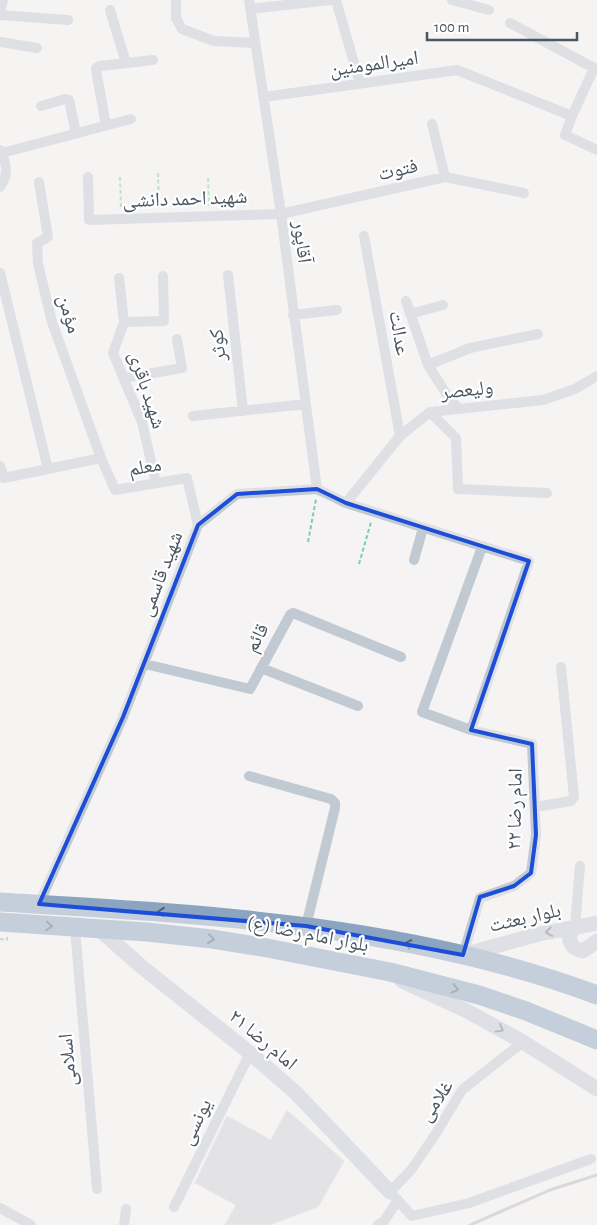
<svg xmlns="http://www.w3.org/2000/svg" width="597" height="1225" font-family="'Alegreya Sans','Noto Naskh Arabic',sans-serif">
  <rect width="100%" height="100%" fill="#f5f3f3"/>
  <path fill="#cdcfd5" stroke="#d7d9de" d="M287,1110L344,1161L318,1207L269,1225H225L236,1205L195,1183L227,1116L271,1140Z"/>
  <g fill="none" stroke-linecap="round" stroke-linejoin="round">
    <path stroke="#7ad0a6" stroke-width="2" stroke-dasharray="4 2.5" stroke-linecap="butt" d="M158,173L159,208
      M120,177L121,209
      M208,178L209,206
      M308,542L316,499
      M359,564L371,522
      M0,939L7,940V937"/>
    <path stroke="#c1cad2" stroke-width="10" d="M176,0V18L182,29L214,41L255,43
      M249,0L281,214L317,489
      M336,0L360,84
      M452,0L489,10
      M250,9L331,0
      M110,10L126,63
      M0,12L3,0
      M0,15L68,20
      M510,23L594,68L572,116L565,135L597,150
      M0,42L37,48
      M264,97L457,70L572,116
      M41,106L65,99L69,100L76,133
      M432,124L445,177
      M106,125L96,70V68L100,66L153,60
      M0,150C7,163 9,175 0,187
      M2,153L131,119
      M88,177L89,220L281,214L445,177L524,193
      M39,182L48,237L37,243L38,264L52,322L101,458
      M364,236L400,436
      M0,273L48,469
      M228,275L243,411
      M119,278L124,322L113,353L142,422L156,483
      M406,301L428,365L447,395L459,409
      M410,314L443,305
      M293,315L337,310
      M124,322L164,321L163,276
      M428,365L470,348L538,334
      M124,378L182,368L177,339
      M430,412L456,438L458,489L547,493
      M193,416L306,404
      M0,466L4,478L101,458L115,490L187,478L198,525
      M346,503L400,436L430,412L543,400L575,389L597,376
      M414,560L423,528
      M145,664L250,689L290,615L293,613L401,657
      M261,668L358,706
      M249,776L331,799L335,803V808L306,926
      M535,807L571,801L574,797L561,667
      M39,904L123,717L198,525L237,494L317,489L346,503L529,561L471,730
      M575,927L580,866
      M75,928L97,1189
      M463,955L480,898L514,886L531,873L536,835L532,744L471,730L422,712L482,547
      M523,1042L462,1090L435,1135L411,1170L390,1192L412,1216L469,1203L591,1159
      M174,1207L250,1053
      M0,1208L31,1225
      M124,1225L126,1209
      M378,1225L384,1221L398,1200"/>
    <path stroke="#c1cbd6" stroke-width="15" d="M575,927L569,935C570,945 573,949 583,951L597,941
      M100,930L142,967L250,1053L296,1093L390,1192
      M463,955L539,934L597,923
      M402,981L467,1011L523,1042L597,1089"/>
    <path stroke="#8ba5c1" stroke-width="19" d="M0,902C201,914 407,924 597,995
      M0,922L147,932L212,939L262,947L390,972L479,995L526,1011L597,1040"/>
    <path stroke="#b5b8bd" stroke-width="3" d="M470,1225L550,1190L597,1175"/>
  </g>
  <defs><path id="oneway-chevron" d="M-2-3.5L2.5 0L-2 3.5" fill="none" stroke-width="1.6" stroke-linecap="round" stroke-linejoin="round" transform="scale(1.25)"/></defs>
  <g stroke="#505e6b">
    <use href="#oneway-chevron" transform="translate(161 912) rotate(-176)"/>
    <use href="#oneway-chevron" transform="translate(49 926) rotate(4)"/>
    <use href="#oneway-chevron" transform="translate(211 939) rotate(7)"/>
    <use href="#oneway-chevron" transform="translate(408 944) rotate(-170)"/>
    <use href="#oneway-chevron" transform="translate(455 989) rotate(14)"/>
  </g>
  <g stroke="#6e7984">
    <use href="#oneway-chevron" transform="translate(549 932) rotate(170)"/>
    <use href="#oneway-chevron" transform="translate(500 1029) rotate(29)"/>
  </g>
  <path d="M0 0H597V1225H0ZM317,489L346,503L529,561L471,730L532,744L536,835L531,873L514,886L480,897L463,955L306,926L39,904L123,717L198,525L237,494Z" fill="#f5f3f3" fill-opacity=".55" fill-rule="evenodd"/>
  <path fill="none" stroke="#1d4ed8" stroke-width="4" stroke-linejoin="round" d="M317,489L346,503L529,561L471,730L532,744L536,835L531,873L514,886L480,897L463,955L306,926L39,904L123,717L198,525L237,494Z"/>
  <g text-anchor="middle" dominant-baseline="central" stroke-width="4.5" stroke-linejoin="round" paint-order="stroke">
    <g font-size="20" fill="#4a5661" stroke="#fff">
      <text transform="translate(374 64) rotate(-8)">اميرالمومنين</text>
      <text transform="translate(398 170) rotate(-13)">فتوت</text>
      <text transform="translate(185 199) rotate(-2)">شهید احمد دانشی</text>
      <text transform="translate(302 242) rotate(83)">آقاپور</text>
      <text transform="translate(69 314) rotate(74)">مؤمن</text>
      <text transform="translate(399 333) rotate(80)">عدالت</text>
      <text transform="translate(218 345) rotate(-96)">کوثر</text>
      <text transform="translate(147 390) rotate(72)">شهید باقری</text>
      <text transform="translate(467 390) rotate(-6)">ولیعصر</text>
      <text transform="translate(145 467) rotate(-10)">معلم</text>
      <text transform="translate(161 574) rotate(-69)">شهید قاسمی</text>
      <text transform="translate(257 638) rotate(-62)">قائم</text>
      <text transform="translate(515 809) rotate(-89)">امام رضا ۲۲</text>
      <text transform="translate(525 918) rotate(-13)">بلوار بعثت</text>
      <text transform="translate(308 934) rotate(11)">بلوار امام رضا (ع)</text>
      <text transform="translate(263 1040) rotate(40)">امام رضا ۲۱</text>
      <text transform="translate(68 1060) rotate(-95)">اسلامی</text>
      <text transform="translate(436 1101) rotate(-56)">غلامی</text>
      <text transform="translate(196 1122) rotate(-64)">یونسی</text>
    </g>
  </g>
  <path d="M427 32v8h150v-8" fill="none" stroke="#4a5661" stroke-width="2.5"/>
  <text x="434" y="32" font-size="15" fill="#4a5661" stroke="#ffffff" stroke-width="4" paint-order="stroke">100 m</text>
</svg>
